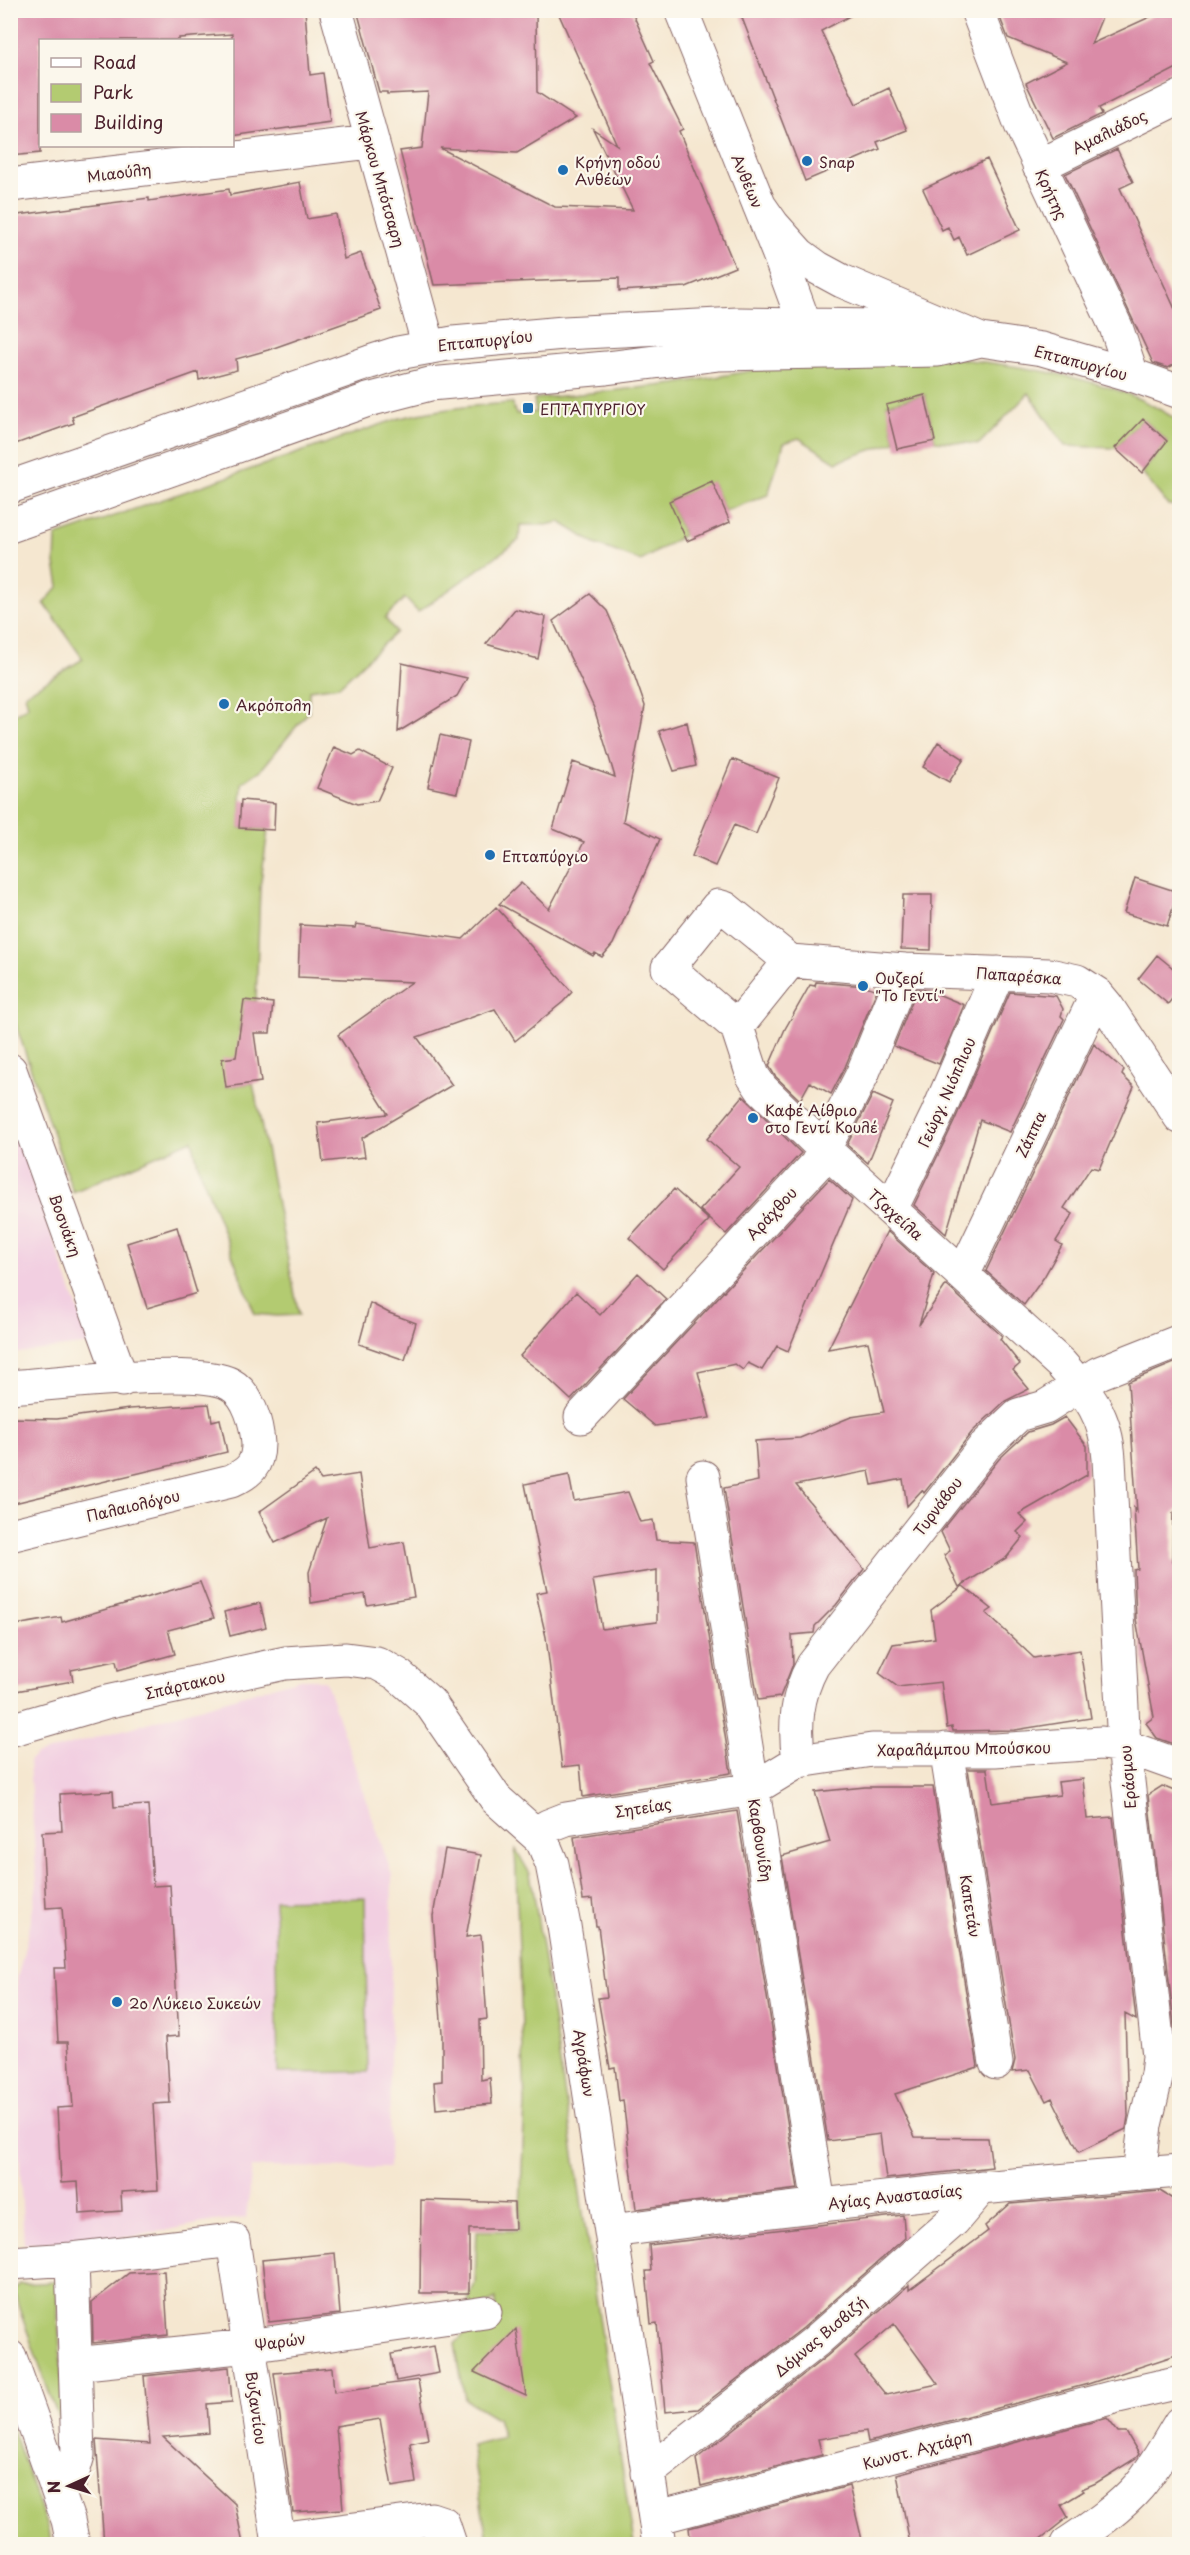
<svg xmlns="http://www.w3.org/2000/svg" width="1190" height="2555" font-family="'Playpen Sans',sans-serif">
  <rect width="100%" height="100%" fill="#fbf7ec"/>
  <filter id="ink" filterUnits="userSpaceOnUse"><feTurbulence type="fractalNoise" baseFrequency=".0167" numOctaves="2"/><feDisplacementMap in="SourceGraphic" scale="12" xChannelSelector="R" yChannelSelector="G"/><feConvolveMatrix kernelMatrix="1 2 1 2 8 2 1 2 1" color-interpolation-filters="sRGB"/></filter>
  <filter id="wash" filterUnits="userSpaceOnUse"><feTurbulence type="fractalNoise" baseFrequency=".008" numOctaves="4" result="noise"/><feDisplacementMap in="SourceGraphic" scale="24" xChannelSelector="R" yChannelSelector="G"/><feGaussianBlur stdDeviation="1.35" result="paint"/><feColorMatrix in="noise" values="0 0 0 0 0 0 0 0 0 0 0 0 0 0 0 0 0 1.4 0 .05"/><feComposite in="paint" operator="in"/></filter>
  <g filter="url(#wash)">
    <rect width="100%" height="100%" fill="#f5e7d0"/>
    <path fill="#f2cfe1" d="M10,1117L90,1344L11,1354Z
      M300,1679H314L326,1682L392,1875L389,2168L252,2167L246,2218L214,2221L130,2237L24,2244L19,2147L17,1980L30,1925L37,1885L29,1761L35,1755Z"/>
    <path fill="#b3cb71" stroke="#7e754e" stroke-width="1.5" d="M951,358C1006,364 1090,376 1139,399C1153,405 1166,413 1179,421V506L1168,505L1142,473L1167,441L1143,419L1115,448L1065,446L1029,393L979,444L935,441L925,395L887,404L895,442L836,462L799,438L784,443L768,495L725,511L712,482L669,501L684,535L641,561L595,544L560,522L546,525H520L519,540L418,612L405,598L385,618L396,632L339,686L309,690V711L261,770L242,783L240,828L268,830L260,888L256,1001L244,1000L239,1031L251,1032L226,1087L253,1083L299,1315L277,1316L255,1314L199,1168L192,1140L73,1192L11,1011L10,717L28,706L25,694L83,659L44,603L59,586L55,564L56,536L400,418C438,409 474,405 512,403L516,414L536,412L534,399L675,384L773,367Z
      M515,1848L530,1874L534,1895L634,2544H479L487,2539L471,2445L503,2437L497,2418L465,2399L455,2344L467,2331L494,2329L496,2299L475,2309L468,2302L475,2283L477,2231H519L525,2103Z
      M365,1898L368,2072L278,2073L275,1900Z
      M56,2282L65,2437L21,2314L14,2290L20,2284Z
      M10,2421L48,2530L50,2544H11Z"/>
    <g id="blocks">
      <path fill="#da8ba7" fill-rule="evenodd" d="M10,10H305L310,75L323,73L330,122L232,136V34L179,38V40H40V153L10,156Z
        M357,10H536L537,92L576,118L517,153L440,148L555,207L633,210L593,129L617,145L557,10H631L654,61L650,63L683,129L679,131L735,267L686,287L619,291V278L434,285L400,151L422,148L428,92L387,94V92H379Z
        M739,10H861L821,31L856,104L889,88L907,130L877,142L880,149L805,181Z
        M997,10H1105L1091,44L1165,10H1179V67L1099,108L1102,114L1053,138L1026,83L1067,62L1008,38Z
        M1117,149L1133,182L1120,188L1179,318V362L1168,368L1153,363L1065,174Z
        M987,159L1020,230L967,255L959,237L954,240L948,227L942,230L923,189Z
        M300,182L307,219L336,214L344,259L361,253L381,310L268,350L236,359L237,370L199,380L198,372L72,417L74,423L10,446V216L149,198V201L229,189L230,195Z
        M925,395L935,441L897,449L886,405Z
        M1143,419L1167,441L1142,473L1115,448Z
        M712,481L730,522L687,541L669,501Z
        M590,594L607,611L631,666L645,706L623,821L660,839L613,944L602,957L595,953L593,956L499,904L521,883L549,909L584,842L553,829L573,762L615,777L594,708L553,621Z
        M515,609L546,617L538,659L486,644Z
        M402,663L467,678L457,696L398,732Z
        M687,722L696,766L674,771L659,731Z
        M440,735L469,742L457,793L428,787Z
        M938,742L964,759L949,782L923,767Z
        M334,747L353,755L360,751L392,768L377,801L357,804L317,788Z
        M732,759L779,778L756,834L734,825L715,866L692,856Z
        M241,800L275,803L274,830L239,828Z
        M1135,878L1178,892L1167,926L1124,913Z
        M903,895H932L931,950L901,949Z
        M496,907L572,992L563,1002L515,1041L495,1009L417,1037L452,1085L362,1138L365,1157L323,1162L318,1123L388,1114L338,1035L412,982L298,977L300,925L355,928L356,924L463,939Z
        M1157,955L1179,973V990L1168,1004L1138,979Z
        M816,982L866,986L877,990L845,1067L831,1094L810,1082L800,1100L775,1076L769,1066L785,1029L810,985L815,986Z
        M917,989L928,990L964,1005L939,1064L894,1046Z
        M1010,992L1056,996L1063,1009L1061,1016L1064,1019L1010,1132L980,1120L946,1234L914,1205L954,1122Z
        M244,1000L273,1003L270,1033H254L261,1082L226,1087L222,1059L236,1057Z
        M1094,1044L1124,1070L1122,1075L1134,1087L1099,1169L1091,1167L1064,1208L1073,1214L1056,1241L1062,1245L1044,1277L1024,1305L986,1271Z
        M873,1094L893,1103L868,1163L847,1145Z
        M743,1096L801,1153L726,1234L700,1210L739,1167L707,1139Z
        M829,1179L852,1200L788,1351L777,1346L762,1370L748,1363L743,1370L735,1364L698,1372L710,1418L655,1426L623,1399Z
        M674,1189L709,1220L663,1269L629,1238Z
        M177,1227L197,1293L147,1308L127,1243Z
        M887,1231L934,1274L919,1325L946,1285L1002,1336L1000,1339L1020,1364L1013,1370L1029,1389L1005,1401L972,1432L924,1493L922,1490L907,1506L903,1479L872,1485L869,1471L796,1485L864,1569L836,1605L815,1626L814,1633L792,1635L793,1664L780,1697L758,1700L724,1488L758,1481L755,1441L800,1438L851,1417L884,1412L868,1342L828,1349Z
        M638,1273L666,1299L571,1400L541,1372L520,1356L576,1292L600,1315Z
        M370,1303L389,1313L416,1323L405,1360L359,1344Z
        M1179,1361V1509L1173,1513L1172,1562L1179,1560V1743L1174,1744L1157,1738L1146,1723L1154,1717L1136,1619L1134,1570L1138,1569L1134,1508L1137,1512L1128,1382Z
        M209,1404L212,1421L220,1419L227,1452L10,1504V1418L57,1419L129,1409Z
        M1065,1417L1087,1446V1475L1019,1514L1027,1522L1017,1532L1023,1537L1006,1558L959,1587L944,1555L950,1551L941,1532L999,1459L1028,1432L1051,1425Z
        M315,1472L321,1480L359,1474L370,1548L404,1542L414,1597L367,1605L365,1594L311,1603L309,1572L327,1518L275,1543L259,1512Z
        M569,1475L574,1501L628,1492L640,1522L653,1520L656,1540L694,1542L731,1773L583,1797L580,1765L562,1767L546,1637L536,1593L547,1591L525,1484ZM657,1570V1622L602,1629L593,1580Z
        M200,1582L214,1618L168,1630L175,1654L118,1670L116,1661L71,1670L73,1681L10,1692V1626L61,1617L62,1622Z
        M963,1586L992,1609L986,1613L1034,1658L1080,1650L1091,1718L1015,1730L953,1731L952,1727L947,1728L941,1682L898,1687L879,1673L893,1644L935,1638L931,1610Z
        M260,1603L266,1627L230,1636L224,1612Z
        M968,1769H987L992,1803L1060,1795L1058,1782L1083,1779L1087,1819L1113,1817L1136,2020L1125,2014L1128,2116L1126,2129L1079,2152L1052,2098L1046,2101L1030,2070L1012,2072L1015,2060Z
        M1162,1786L1179,1793V2043L1176,2042L1148,1795Z
        M865,1787H933L978,2067L895,2094L915,2137L988,2138L992,2167L886,2179L880,2134L828,2141L782,1856L830,1842L815,1792Z
        M113,1791L114,1807L148,1805L153,1886L170,1885L179,2036L166,2037L170,2103L153,2104L158,2190L121,2192L122,2211L80,2214L78,2182L61,2183L57,2108L73,2107L68,2042H58L54,1968H66L62,1907L46,1908L42,1832L62,1831L60,1794Z
        M737,1811L798,2189L636,2209L623,2100L619,2101L615,2067L610,2068L598,1998L607,1997L598,1926H596L593,1899L583,1900L574,1837Z
        M445,1849L481,1855L466,1937L481,1935L487,2019L480,2020L481,2080L490,2078L492,2104L436,2109L434,2082L442,2081V2033L433,1916Z
        M1160,2191L1179,2203V2354L1088,2384L877,2440L868,2442L866,2431L818,2439L822,2455L701,2486L696,2459L827,2356L909,2285V2290L988,2231L985,2226L1010,2204ZM894,2324L938,2384L886,2395L855,2357Z
        M421,2200L514,2203L515,2229H469V2293H420Z
        M903,2215L905,2238L803,2328L698,2409L665,2412L657,2323L651,2324L646,2271H651L649,2245Z
        M335,2253L340,2314L269,2322L262,2260Z
        M164,2271L168,2335L93,2343L92,2302L129,2273Z
        M516,2329L526,2396L474,2372Z
        M434,2346L439,2373L396,2381L391,2354Z
        M229,2367L232,2402L207,2404L209,2433L163,2437L235,2504L243,2544H104L96,2440L150,2444L144,2376Z
        M332,2368L334,2392L418,2380L428,2439L410,2443L416,2483L392,2487L380,2419L336,2426L343,2509L293,2512L274,2373Z
        M1107,2418L1118,2432H1126L1139,2454L1136,2458L1096,2483L1082,2489L1084,2491L1061,2505L1068,2517L1034,2544H910L897,2474Z
        M849,2486L863,2544H691L689,2528Z"/>
    </g>
  </g>
  <g filter="url(#ink)">
    <use href="#blocks" fill-opacity="0" stroke="#866565" stroke-width="1.5"/>
    <g fill="none" stroke-linecap="round" stroke-linejoin="round">
      <g stroke="#866565" stroke-width="35">
        <path id="minor" d="M336,10L429,347
          M977,10L1021,125L1116,327L1132,375
          M1039,166L1180,97
          M10,185L370,142
          M790,961L737,1027L668,968L718,906L725,908L790,961L905,970L1049,975L1077,981L1097,994L1107,1006L1180,1117
          M737,1027L753,1076L761,1088L825,1150L1061,1364C1089,1396 1106,1415 1109,1459L1124,1746L1159,2056L1157,2074L1145,2125L1139,2174
          M10,1070L122,1380
          M891,1209L937,1115L998,973
          M963,1275L1097,994
          M10,1387C53,1384 199,1366 230,1384C249,1394 257,1425 258,1444C258,1465 249,1473 231,1481L10,1535
          M581,1417L816,1165L862,1075L905,970
          M703,1477L819,2204
          M10,1730L106,1702L285,1663L346,1659L377,1663L397,1674L430,1703L496,1799L542,1840L552,1864L564,1926L659,2544
          M946,1749L996,2063
          M799,1761C794,1727 796,1696 813,1665L985,1446L1018,1415L1045,1407L1099,1373L1180,1341
          M537,1833L548,1826L566,1819L753,1789L799,1761L872,1750H995L1102,1743L1124,1746L1180,1766
          M611,2231C800,2206 989,2185 1180,2171
          M10,2263L72,2259L233,2240L279,2544
          M10,2357L68,2520L73,2544
          M75,2364L248,2346L485,2312
          M647,2473L815,2342L954,2220L982,2187
          M58,2491L71,2479L78,2455L72,2259
          M655,2518L1114,2397L1180,2382
          M278,2539L431,2519L443,2523L450,2544
          M1067,2544C1092,2527 1119,2509 1139,2486C1155,2467 1167,2444 1180,2423"/>
      </g>
      <g stroke="#866565" stroke-width="35">
        <path id="secondary" d="M681,10L780,257L811,342
          M759,205L773,225L799,254L818,268L842,281L981,340L1042,349L1132,375L1180,392
          M10,487L370,362L398,353L453,343L564,333L738,324L948,327
          M10,526L368,400L430,384L606,368L719,354L938,350L981,340"/>
      </g>
      <use href="#minor" stroke="#fff" stroke-width="33"/>
      <use href="#secondary" stroke="#fff" stroke-width="33"/>
    </g>
  </g>
  <g fill="#1f6fb2" stroke="#fbf7ec" stroke-width="2">
    <circle cx="807" cy="161" r="6"/>
    <circle cx="563" cy="170" r="6"/>
    <rect x="522" y="402" width="12" height="12" rx="3"/>
    <circle cx="224" cy="704" r="6"/>
    <circle cx="490" cy="855" r="6"/>
    <circle cx="863" cy="986" r="6"/>
    <circle cx="753" cy="1118" r="6"/>
    <circle cx="117" cy="2002" r="6"/>
  </g>
  <g text-anchor="middle" dominant-baseline="central" stroke-width="4.5" stroke-linejoin="round" paint-order="stroke">
    <g font-size="15" fill="#4a1f2b" stroke="#fbf7ec">
      <text transform="translate(1109 131) rotate(-26)">Αμαλιάδος</text>
      <text transform="translate(119 172) rotate(-7)">Μιαούλη</text>
      <text transform="translate(381 179) rotate(74)">Μάρκου Μπότσαρη</text>
      <text transform="translate(748 181) rotate(67)">Ανθέων</text>
      <text transform="translate(1052 194) rotate(65)">Κρήτης</text>
      <text transform="translate(485 340) rotate(-6)">Επταπυργίου</text>
      <text transform="translate(1081 362) rotate(15)">Επταπυργίου</text>
      <text transform="translate(1019 975) rotate(4)">Παπαρέσκα</text>
      <text transform="translate(946 1092) rotate(-66)">Γεώργ. Νιόπλιου</text>
      <text transform="translate(1030 1134) rotate(-64)">Ζάππα</text>
      <text transform="translate(771 1213) rotate(-47)">Αράχθου</text>
      <text transform="translate(896 1214) rotate(42)">Τζαχείλα</text>
      <text transform="translate(66 1225) rotate(70)">Βοσνάκη</text>
      <text transform="translate(133 1505) rotate(-13)">Παλαιολόγου</text>
      <text transform="translate(937 1506) rotate(-53)">Τυρνάβου</text>
      <text transform="translate(185 1684) rotate(-13)">Σπάρτακου</text>
      <text transform="translate(964 1748) rotate(-1)">Χαραλάμπου Μπούσκου</text>
      <text transform="translate(1127 1777) rotate(-95)">Εράσμου</text>
      <text transform="translate(643 1807) rotate(-9)">Σητείας</text>
      <text transform="translate(761 1840) rotate(81)">Καρβουνίδη</text>
      <text transform="translate(971 1906) rotate(81)">Καπετάν</text>
      <text transform="translate(585 2063) rotate(81)">Αγράφων</text>
      <text transform="translate(895 2196) rotate(-6)">Αγίας Αναστασίας</text>
      <text transform="translate(820 2336) rotate(-40)">Δόμνας Βισβιζή</text>
      <text transform="translate(280 2341) rotate(-8)">Ψαρών</text>
      <text transform="translate(257 2408) rotate(82)">Βυζαντίου</text>
      <text transform="translate(917 2449) rotate(-15)">Κωνστ. Αχτάρη</text>
    </g>
    <g font-size="15" fill="#4a1f2b" stroke="#fbf7ec" text-anchor="start">
      <text x="575" y="161">Κρήνη οδού<tspan x="575" dy="17">Ανθέων</tspan></text>
      <text x="819" y="161">Snap</text>
      <text x="540" y="408">ΕΠΤΑΠΥΡΓΙΟΥ</text>
      <text x="236" y="704">Ακρόπολη</text>
      <text x="502" y="855">Επταπύργιο</text>
      <text x="875" y="977">Ουζερί<tspan x="875" dy="17">"Το Γεντί"</tspan></text>
      <text x="765" y="1109">Καφέ Αίθριο<tspan x="765" dy="17">στο Γεντί Κουλέ</tspan></text>
      <text x="129" y="2002">2ο Λύκειο Συκεών</text>
    </g>
  </g>
  <rect width="1190" height="2555" fill="none" stroke="#fbf7ec" stroke-width="36"/>
  <rect x="39" y="39" width="195" height="108" fill="#fbf7ec" stroke="#b4a19f" stroke-width="1.5"/>
  <rect x="51" y="58" width="30" height="9" fill="#ffffff" stroke="#b4a19f" stroke-width="1.5"/>
  <text x="93" y="69" font-size="18" fill="#4a1f2b">Road</text>
  <rect x="51" y="84" width="30" height="18" fill="#b3cb71" stroke="#b4a19f" stroke-width="1.5"/>
  <text x="93" y="99" font-size="18" fill="#4a1f2b">Park</text>
  <rect x="51" y="114" width="30" height="18" fill="#da8ba7" stroke="#b4a19f" stroke-width="1.5"/>
  <text x="93" y="129" font-size="18" fill="#4a1f2b">Building</text>
  <g transform="translate(69 2486) rotate(266)" stroke="#fbf7ec" stroke-width="4.5" paint-order="stroke">
  <path d="M0-4.5L10 22L0 15L-10 22Z" fill="#4a1f2b"/>
  <text y="-9" font-size="16" font-weight="bold" text-anchor="middle" fill="#4a1f2b">N</text>
  </g>
</svg>
